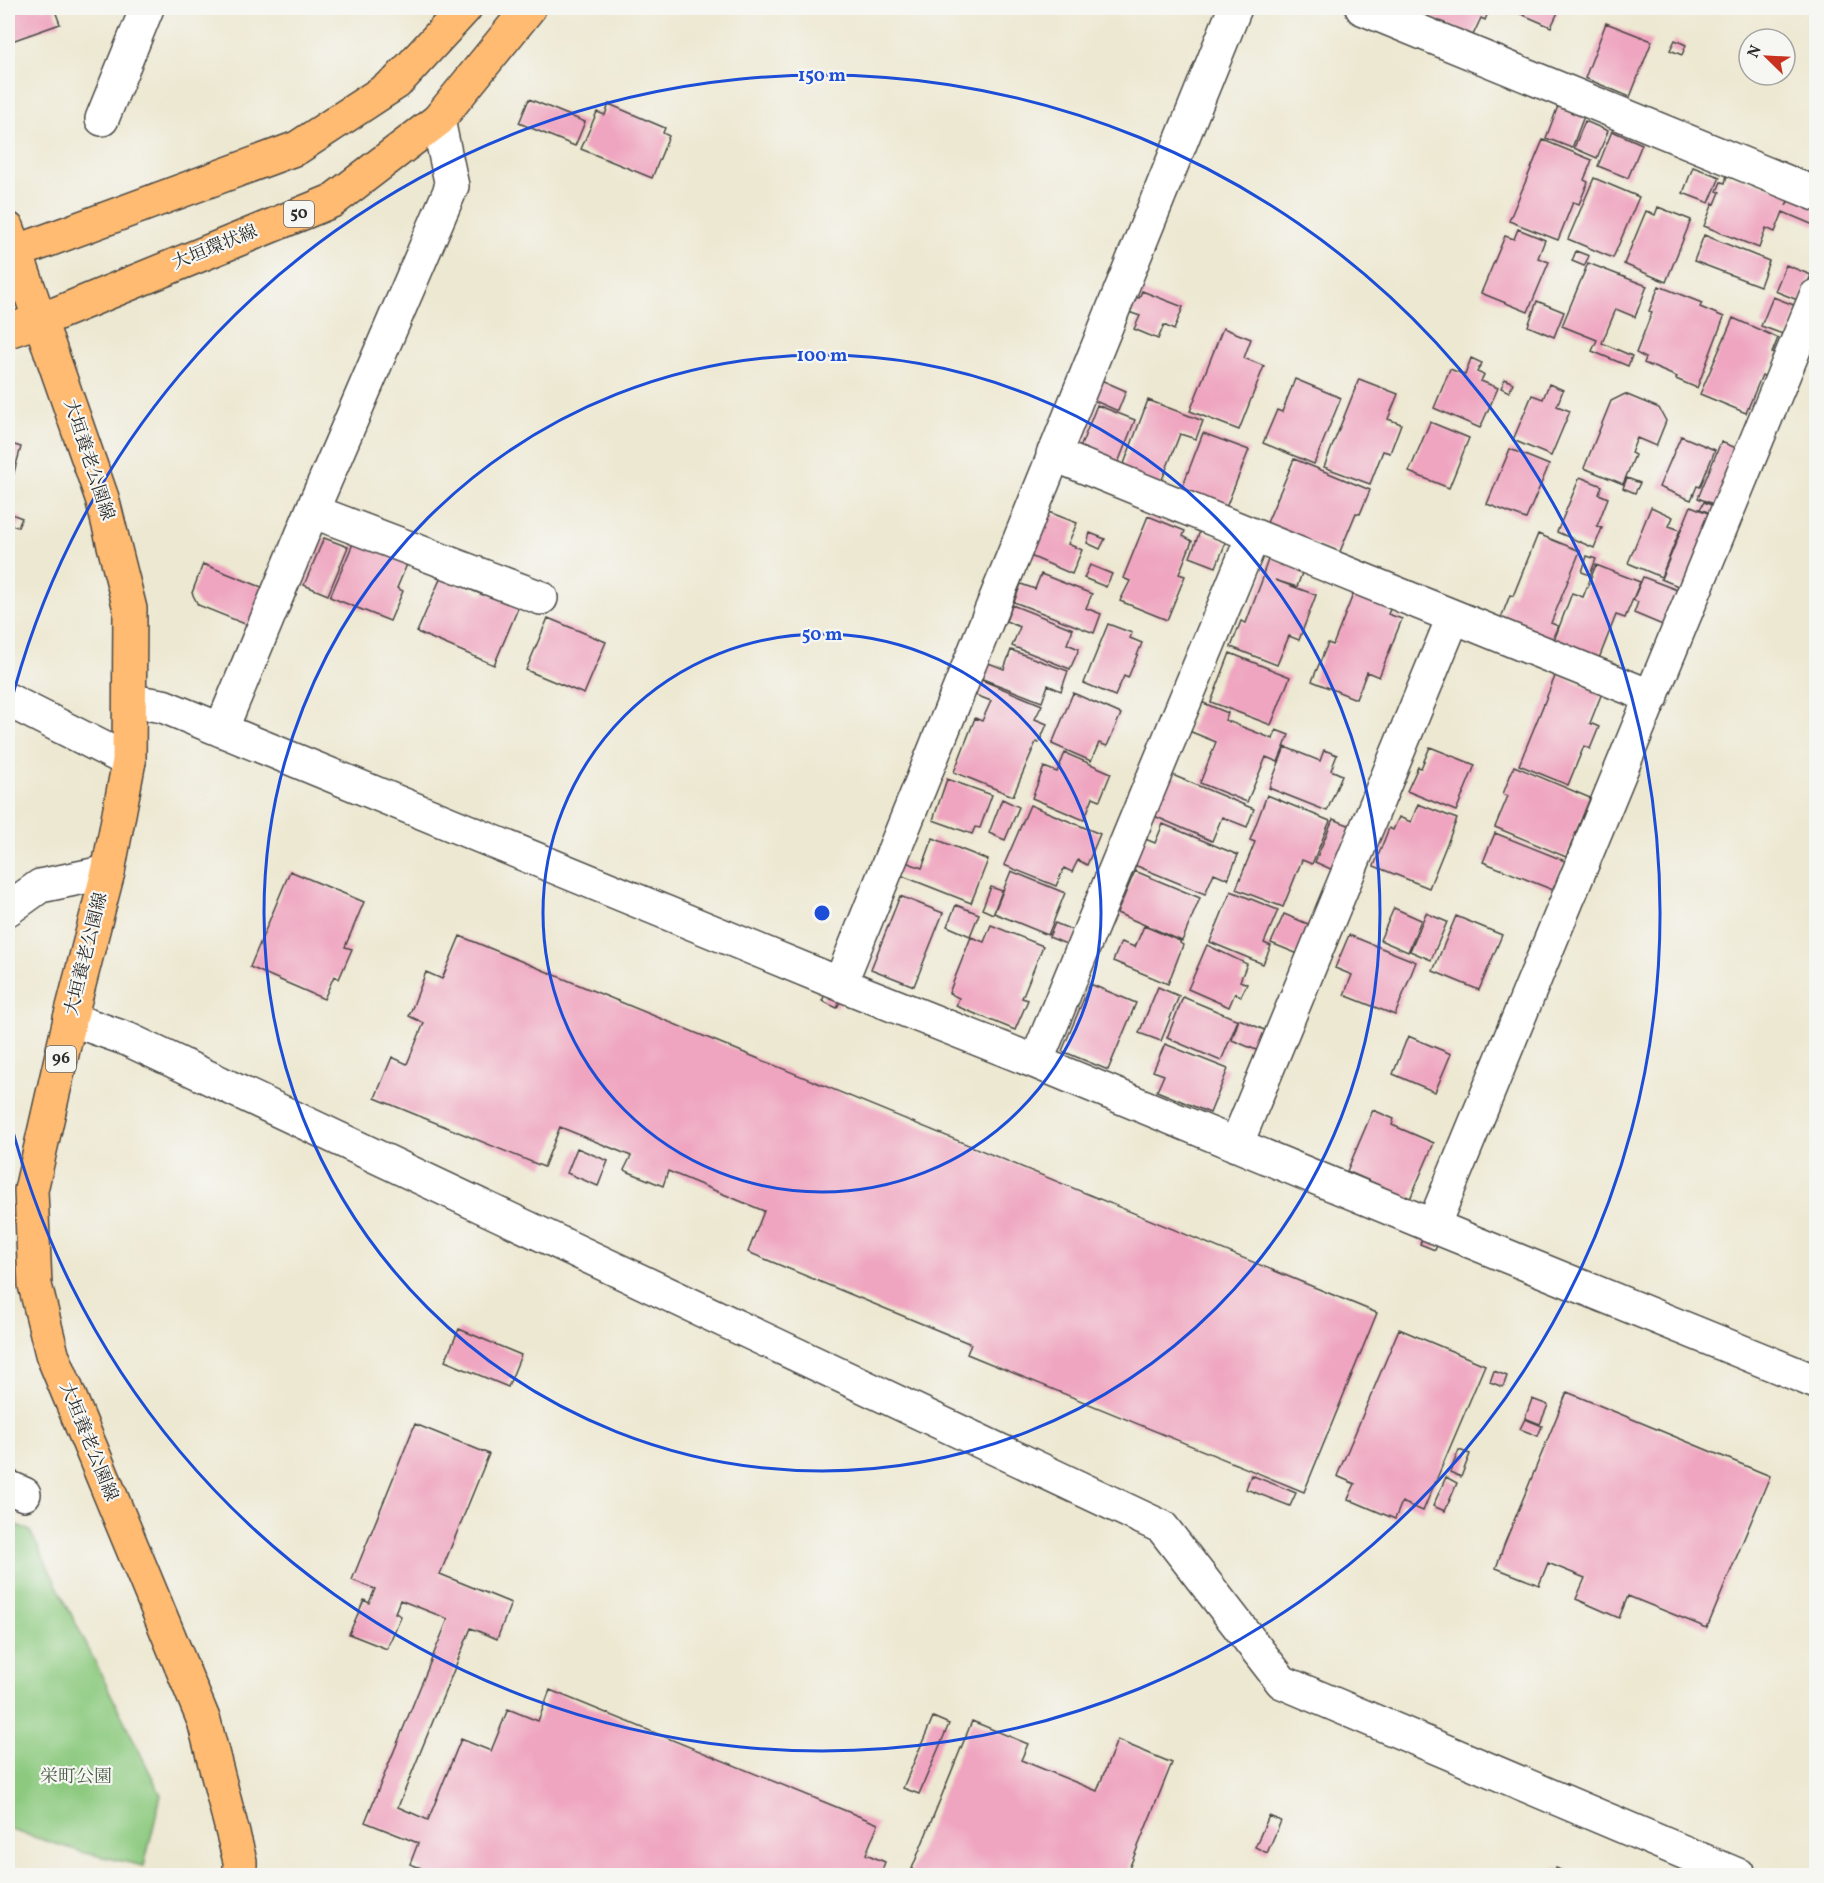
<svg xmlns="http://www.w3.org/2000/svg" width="1824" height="1883" font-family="Vollkorn,'Noto Serif JP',serif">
  <rect width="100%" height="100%" fill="#f6f6f2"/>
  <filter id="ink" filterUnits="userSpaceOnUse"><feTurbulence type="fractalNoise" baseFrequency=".0167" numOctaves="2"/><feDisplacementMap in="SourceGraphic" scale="12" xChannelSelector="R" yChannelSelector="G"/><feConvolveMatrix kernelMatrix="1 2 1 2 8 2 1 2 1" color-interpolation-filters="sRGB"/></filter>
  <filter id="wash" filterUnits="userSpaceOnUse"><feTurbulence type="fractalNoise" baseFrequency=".008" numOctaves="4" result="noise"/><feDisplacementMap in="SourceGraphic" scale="24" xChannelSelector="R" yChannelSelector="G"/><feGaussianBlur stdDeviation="1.35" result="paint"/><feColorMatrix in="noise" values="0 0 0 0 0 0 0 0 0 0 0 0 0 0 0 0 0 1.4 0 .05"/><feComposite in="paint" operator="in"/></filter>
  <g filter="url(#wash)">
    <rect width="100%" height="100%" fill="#ede8d1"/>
    <path fill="#8dca80" stroke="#5c7a56" stroke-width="1.5" d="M8,1521L30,1531L161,1795L144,1866L85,1853L8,1829Z"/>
    <g id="blocks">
      <path fill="#efa4bf" d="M8,8H54L60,24L9,42L8,37Z
        M1420,8H1490L1485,20L1481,18L1473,35L1418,13Z
        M1521,8H1560L1551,27L1519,13Z
        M1606,23L1652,41L1630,97L1585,78Z
        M1675,40L1686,45L1682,55L1670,50Z
        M529,99L585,122L575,146L519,123Z
        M609,104L665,128L663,133L669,136L652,178L581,149L597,112L605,115Z
        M1558,106L1584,116L1572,148L1546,138Z
        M1585,121L1608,131L1597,158L1574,148Z
        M1612,131L1642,144L1628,178L1598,166Z
        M1543,140L1592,160L1584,180L1588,182L1579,204L1573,202L1558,240L1509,221Z
        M1693,167L1720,177L1709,203L1683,193Z
        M1727,175L1791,192L1786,206L1792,193L1816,203V226L1783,212L1775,232L1766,228L1759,248L1704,226L1713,203L1715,204L1720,192L1717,191L1721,182L1725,183Z
        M1594,178L1639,197L1613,258L1568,239Z
        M1658,207L1691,220L1666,282L1624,264L1646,211L1655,215Z
        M1518,229L1545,240L1538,258L1549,262L1528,312L1481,293L1505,236L1514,239Z
        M1704,235L1769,261L1760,286L1694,261Z
        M1576,251L1589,256L1584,266L1572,261Z
        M1588,263L1647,286L1635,317L1616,309L1602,343L1632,356L1628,366L1592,351L1597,340L1562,326Z
        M1786,265L1811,275L1800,301L1775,291Z
        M1659,286L1702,303L1700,307L1724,317L1697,388L1676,379L1677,377L1644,363L1646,358L1636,353L1652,312L1649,311Z
        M1142,291L1183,307L1174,330L1164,325L1158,339L1134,329L1140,316L1123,310L1129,295L1139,298Z
        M1773,297L1799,307L1788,336L1761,326Z
        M1537,301L1564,312L1554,337L1528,326Z
        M1733,318L1778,338L1772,353L1776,354L1766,377L1762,375L1746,413L1700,394Z
        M1223,328L1251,339L1244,358L1264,366L1239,430L1190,411Z
        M1471,358L1482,363L1477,372L1484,375L1481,381L1498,388L1480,428L1434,408L1450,369L1465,375Z
        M1295,379L1341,398L1314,464L1263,443L1277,410L1282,412Z
        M1359,379L1398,394L1388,419L1401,424L1390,453L1383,451L1370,484L1324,467Z
        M1505,379L1513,383L1509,392L1501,388Z
        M1101,380L1126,391L1118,411L1093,400Z
        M1549,384L1563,390L1557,406L1570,411L1551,456L1513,440L1532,395L1543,399Z
        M1625,394L1659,408L1666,421L1656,446L1637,438L1631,453L1635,455L1623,484L1584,468L1611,401Z
        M1148,400L1203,421L1196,439L1180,434L1160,485L1122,469Z
        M1097,405L1135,420L1116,468L1078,453Z
        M1430,422L1469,438L1449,488L1409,472Z
        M1203,433L1249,450L1225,510L1180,493Z
        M1681,436L1715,450L1700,487L1697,486L1691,500L1659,487Z
        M1721,442L1744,451L1721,507L1698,498Z
        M8,443L21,447L8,494Z
        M1510,449L1549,465L1526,519L1487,504Z
        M1294,459L1370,490L1360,514L1356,513L1339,554L1266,525Z
        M1580,477L1602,486L1599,494L1608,498L1597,526L1602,528L1594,548L1557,532Z
        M1627,478L1640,483L1635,493L1623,488Z
        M1704,502L1716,507L1713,514L1700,509Z
        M1691,506L1720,518L1690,591L1661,579Z
        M1651,507L1673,517L1669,526L1680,530L1661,577L1628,563Z
        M1046,511L1077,523L1068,544L1082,550L1072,574L1028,555Z
        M9,513L22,518L18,527L8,524Z
        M1148,516L1185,531L1183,536L1192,541L1179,574L1185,576L1167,620L1120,601L1130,581L1123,578Z
        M1200,531L1226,542L1216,567L1190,557Z
        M1090,533L1105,539L1100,549L1087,543Z
        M1538,534L1580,551L1551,623L1558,626L1550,644L1499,623L1510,595L1513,596Z
        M324,538L348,547L328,595L304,585Z
        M355,539L408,562L397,588L403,591L390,621L330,597Z
        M1587,556L1596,559L1590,575L1582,572Z
        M1269,557L1303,570L1297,587L1275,580L1316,595L1299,640L1289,636L1277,665L1231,647L1241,621L1246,623L1264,575L1263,574Z
        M203,564L264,588L250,626L198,605L192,593Z
        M1090,565L1112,574L1106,587L1084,578Z
        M1596,565L1640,582L1625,618L1616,615L1598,661L1553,643L1572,593L1583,597Z
        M1041,574L1092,594L1086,608L1101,614L1094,633L1014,602L1021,584L1035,589Z
        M441,577L483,595L485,591L519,606L494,665L417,632Z
        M1643,577L1685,593L1672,629L1634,613L1638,602L1633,600Z
        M1354,592L1391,607L1388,614L1402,619L1379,677L1367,672L1356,699L1312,681L1328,643L1333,645Z
        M1012,605L1073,629L1067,644L1079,649L1070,669L1012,646L1020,627L1006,621Z
        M548,618L606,642L584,694L526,670Z
        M1108,624L1132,633L1130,638L1142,643L1128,678L1124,676L1115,696L1084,683Z
        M1011,650L1068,671L1061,691L1048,685L1042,702L980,678L986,662L1004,669Z
        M1230,653L1290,677L1271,725L1211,702Z
        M1556,674L1602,693L1590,723L1599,727L1590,749L1584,746L1568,785L1519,765Z
        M979,679L1042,705L1035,719L1047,724L1039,743L1036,742L1013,796L954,772L975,718L982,721L991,701L973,694Z
        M1073,693L1121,714L1107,746L1099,743L1091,761L1052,744Z
        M1201,702L1228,713L1225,720L1273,739L1276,730L1289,735L1278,762L1266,757L1247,802L1200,783L1216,742L1189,731Z
        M1285,747L1320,761L1324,750L1337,755L1331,770L1342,775L1327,811L1269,788Z
        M1430,747L1475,765L1456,811L1407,791L1418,767L1421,768Z
        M1065,753L1111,773L1100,800L1093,797L1084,820L1032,798L1044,767L1057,772Z
        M1514,766L1590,798L1566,857L1495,827L1508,796L1503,794Z
        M1170,774L1254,809L1247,827L1222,817L1212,841L1152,815Z
        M947,779L992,795L980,828L975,827L972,834L933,820Z
        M1267,795L1330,821L1312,864L1302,860L1283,907L1236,889L1255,842L1250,840Z
        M1002,799L1019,807L1005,840L989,833Z
        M1418,804L1457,819L1429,888L1374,866L1389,828L1393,830L1399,817L1411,822Z
        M1030,805L1100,834L1087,865L1078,860L1072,872L1064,868L1056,886L1004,865Z
        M1333,819L1351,826L1333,870L1315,862Z
        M1163,824L1238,855L1228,879L1214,873L1205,894L1132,864L1143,838L1155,843Z
        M1495,833L1565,861L1553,890L1483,862Z
        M933,838L988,860L971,903L895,873L900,860L922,868Z
        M290,871L364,902L345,947L352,949L339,979L334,976L324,999L250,967Z
        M1011,871L1065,893L1048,935L994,913Z
        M1135,871L1200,898L1182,941L1117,913Z
        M991,887L1002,891L993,914L982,909Z
        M1231,891L1278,910L1264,943L1271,946L1263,964L1210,942Z
        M900,896L943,913L914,986L871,969Z
        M956,905L979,914L970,936L947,926Z
        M1394,908L1421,920L1408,952L1380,940Z
        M1426,913L1447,922L1431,960L1410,951Z
        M1284,914L1315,927L1303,956L1271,943Z
        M1456,916L1502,935L1479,990L1433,971Z
        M1055,923L1077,932L1071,946L1049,937Z
        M991,925L1043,946L1022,998L1028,1000L1015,1030L956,1006L959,998L949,993L971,937L984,942Z
        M1144,926L1180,941V943L1183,945L1168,984L1113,961L1121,942L1135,947Z
        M1349,935L1416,962L1395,1015L1344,995L1352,975L1335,968Z
        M460,936L1377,1313L1304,1492L967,1354L971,1344L748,1252L764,1211L668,1171L663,1186L624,1170L631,1156L560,1127L544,1167L375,1098L392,1057L407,1064L424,1023L409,1016L426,972L442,979Z
        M1207,945L1247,964L1240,981L1247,984L1241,996L1235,993L1229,1007L1188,989Z
        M1090,984L1136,1003L1108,1070L1062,1051Z
        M1158,987L1179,996L1161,1041L1139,1033Z
        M827,990L842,997L837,1008L822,1001Z
        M1183,997L1238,1020L1221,1061L1167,1038Z
        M1239,1019L1269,1032L1261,1052L1232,1040Z
        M1408,1036L1451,1054L1435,1092L1393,1074Z
        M1165,1044L1228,1069L1210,1113L1157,1091L1164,1075L1153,1071Z
        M1373,1110L1394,1119L1392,1125L1434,1143L1410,1199L1347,1171Z
        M577,1148L608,1161L598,1186L567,1173Z
        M1423,1237L1438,1243L1435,1250L1420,1244Z
        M459,1329L521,1355L508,1387L445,1361Z
        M1399,1329L1485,1365L1423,1511L1402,1502L1395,1519L1348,1499L1355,1484L1337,1476Z
        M1494,1371L1507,1376L1503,1387L1490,1382Z
        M1567,1392L1770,1476L1707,1628L1628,1596L1619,1618L1576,1599L1585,1578L1548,1563L1539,1585L1496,1568L1504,1545Z
        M1532,1399L1548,1405L1540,1424L1525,1418Z
        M1525,1419L1542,1426L1538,1436L1520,1429Z
        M415,1424L489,1454L440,1574L511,1603L497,1639L471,1628L398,1807L428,1820L461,1739L491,1751L508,1709L538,1721L550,1690L878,1824L866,1854L885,1862L880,1876H418L421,1868L410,1864L418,1843L365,1822L448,1619L400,1600L395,1613L401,1616L387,1649L349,1634L364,1600L369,1603L375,1589L352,1580Z
        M1459,1450L1470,1454L1461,1477L1450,1472Z
        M1251,1475L1296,1493L1290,1506L1246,1489Z
        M1446,1477L1457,1483L1445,1511L1433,1506Z
        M933,1717L949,1724L919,1794L903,1788Z
        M972,1721L1028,1744L1021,1760L1097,1791L1117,1740L1172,1763L1126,1876H909Z
        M1269,1816L1281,1821L1267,1853L1255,1847Z
        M1555,1868L1575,1875V1876H1552Z"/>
    </g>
  </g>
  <g filter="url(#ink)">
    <use href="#blocks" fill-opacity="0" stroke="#484744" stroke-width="1.5"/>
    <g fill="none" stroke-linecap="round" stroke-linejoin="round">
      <g stroke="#484744" stroke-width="36">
        <path id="minor" d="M1362,8L1816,194
          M102,119L147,8
          M1053,454L1652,697
          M312,511L541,598
          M8,700L129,761
          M130,701L163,706L840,984L1036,1062L1433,1226L1816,1382
          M221,730L312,511L452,186L438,120
          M8,909L40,886L108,872
          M840,984L1235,8
          M70,1019L127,1039L1162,1527L1282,1682L1740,1876
          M1036,1062L1253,536
          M1236,1145L1453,618
          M1433,1226L1816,296
          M8,1487L24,1494"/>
      </g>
      <g stroke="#484744" stroke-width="36">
        <path id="major" d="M8,229L102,498L130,609L129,761L108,872L70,1019L31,1190L35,1285L52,1354L204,1721L240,1861V1876
          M8,255L297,148L396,83L465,8
          M8,331L41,320L332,201L438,120L529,8"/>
      </g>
      <use href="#minor" stroke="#fff" stroke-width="33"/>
      <use href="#major" stroke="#ffbb71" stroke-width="33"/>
    </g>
  </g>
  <g fill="none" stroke="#1d4ed8" stroke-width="3">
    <circle cx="822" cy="913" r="279"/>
    <circle cx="822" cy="913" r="558"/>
    <path d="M9 710A838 838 0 1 1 9 1116"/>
  </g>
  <g text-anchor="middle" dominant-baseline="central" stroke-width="4.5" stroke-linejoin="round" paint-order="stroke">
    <g fill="#f6f6f2" stroke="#686867" stroke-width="1.5">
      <rect x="284" y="201" width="30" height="26" rx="4.5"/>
      <rect x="46" y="1046" width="30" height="26" rx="4.5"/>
    </g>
    <g font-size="16" font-weight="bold" fill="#2b2b2b">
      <text x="299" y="214">50</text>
      <text x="61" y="1059">96</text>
    </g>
    <g font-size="18" fill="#2b2b2b" stroke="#f6f6f2">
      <text transform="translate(215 248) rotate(-22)">大垣環状線</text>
      <text transform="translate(88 460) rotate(72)">大垣養老公園線</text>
      <text transform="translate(87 954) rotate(-76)">大垣養老公園線</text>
      <text transform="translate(88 1442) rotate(68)">大垣養老公園線</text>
    </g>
    <g font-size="18" fill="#485b44" stroke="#f6f6f2">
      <text x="76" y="1777">栄町公園</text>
    </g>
  </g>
  <circle cx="822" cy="913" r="9" fill="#1d4ed8" stroke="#f6f6f2" stroke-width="3"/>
  <g font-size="18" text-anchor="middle" font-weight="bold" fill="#1d4ed8" stroke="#f6f6f2" stroke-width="4.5" stroke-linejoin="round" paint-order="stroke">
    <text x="822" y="81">150 m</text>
    <text x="822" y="361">100 m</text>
    <text x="822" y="640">50 m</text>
  </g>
  <rect width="1824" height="1883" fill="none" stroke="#f6f6f2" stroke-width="30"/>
  <g transform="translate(1767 57) rotate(294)"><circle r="28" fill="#f6f6f2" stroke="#a5a5a2" stroke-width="1.5"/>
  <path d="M0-4.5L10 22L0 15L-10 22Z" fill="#c8321e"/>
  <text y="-9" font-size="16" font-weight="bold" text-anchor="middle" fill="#2b2b2b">N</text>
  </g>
</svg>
